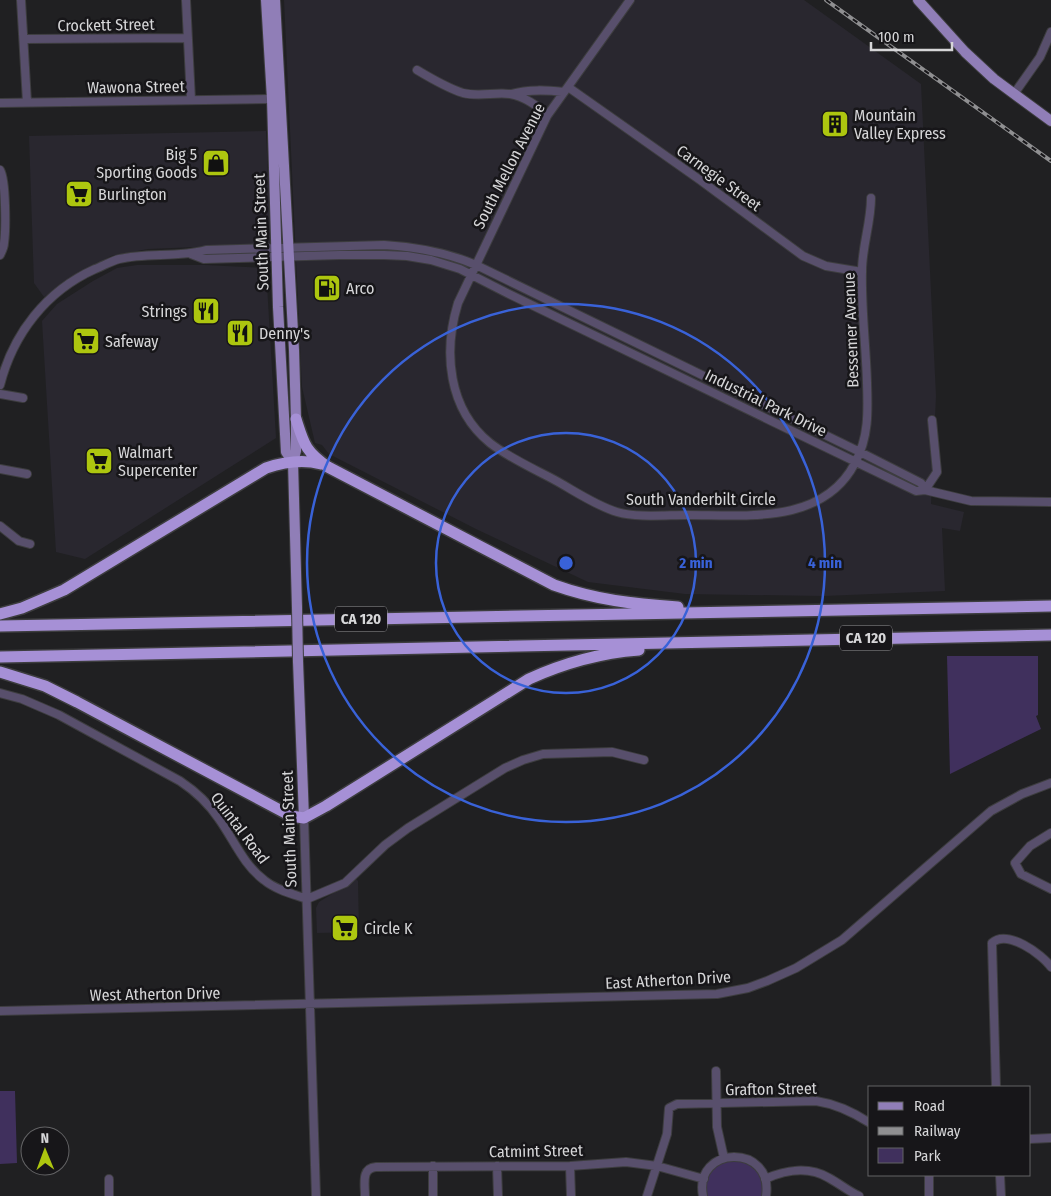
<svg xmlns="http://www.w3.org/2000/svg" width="1051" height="1196" font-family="'Fira Sans Condensed',sans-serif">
  <rect width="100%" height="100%" fill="#202022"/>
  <path fill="#29272f" d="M284,0H804L921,84L936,396L931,504L964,512L960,531L942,528L945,591L824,596L685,594L588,582L476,529L329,454L322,445L315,443L302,387Z
    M266,131L271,244L148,249L111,256L44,297L34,283L29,136Z
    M137,265H205L266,268L276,438L85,559L56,552L42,321L57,304L93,281L117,268Z
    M356,879L358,881L359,932L317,933L316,908L319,902Z"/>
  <path fill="#40305d" d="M947,656H1038V715L1036,716L1041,729L950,774Z
    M0,1091H15L17,1163L0,1164Z
    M732,1159C759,1166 761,1167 763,1196H707C701,1176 714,1165 732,1159Z"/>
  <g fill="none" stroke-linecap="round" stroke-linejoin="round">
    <g stroke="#3d3d3f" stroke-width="10">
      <path id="minor" d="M21,0L27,102
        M186,0L191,100
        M630,0L547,116L458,303C443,352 448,409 490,443C508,457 530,467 551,478C572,489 594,505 617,512C637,518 666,515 687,515C745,515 823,525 855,463C869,437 868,411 867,383C866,346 861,308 862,271C862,246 871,223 871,198
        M24,39L188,38
        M417,70C432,79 447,88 463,93C479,97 495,92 510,94C523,96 539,106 547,116
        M568,87L700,180L803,256L826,266L862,272
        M511,94C529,89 546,90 564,92
        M1014,94L1040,57L1051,32
        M0,103L272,99
        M0,170C6,180 6,230 4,243C4,247 2,251 0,255
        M191,254L204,259L340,255H384L407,256L431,260L460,269L507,293L916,491L925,490L971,501L1051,502
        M0,385C13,334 46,291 95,269C103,266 111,261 119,259C147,252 177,258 206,250L384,245C416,247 446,252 476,265L860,452L921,483L925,490
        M0,394L23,398
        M0,469L27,474
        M925,490L937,472L932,420
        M0,526L19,541L30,544
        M0,693L22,699L59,715L180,781C195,791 209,804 219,819C234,840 243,864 264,880C276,890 293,894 307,899L345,883L385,845L408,828L505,768L523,760L543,754L612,752L644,760
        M304,818L316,1196
        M1051,833L1030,846L1015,863L1021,874L1051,889
        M0,1011L717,994L748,988L767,981L796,968L842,940L991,811L1022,794L1051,783
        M716,1071L717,1127L724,1158
        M996,1087L992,943C1007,929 1042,954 1051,967
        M1030,1139L1051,1138
        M433,1166V1196
        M497,1166L498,1196
        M570,1166L571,1196
        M929,1175V1196
        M1000,1175L1001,1196
        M109,1179V1196
        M765,1179C785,1170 809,1166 829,1178C840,1184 848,1191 859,1196
        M365,1196C365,1184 361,1168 376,1167L570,1166L626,1162L657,1166L704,1179
        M647,1196L667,1134L669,1108L677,1104L816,1101C836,1104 853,1112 870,1123
        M703,1196C693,1145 774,1143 766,1196"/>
    </g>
    <g stroke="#3d3d3f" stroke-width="12">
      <path id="major" d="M266,0L272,99L278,307L286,452L293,462
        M275,0L294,350L296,419V451L293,462L297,608
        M918,0L965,52L994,79L1051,121
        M298,661L304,818"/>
    </g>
    <g stroke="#3d3d3f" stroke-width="14">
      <path id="highway" d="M296,419C304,444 305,451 328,467L554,585C596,600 633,604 678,607
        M0,614L22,608L64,590L266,468C284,462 302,459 321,464
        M0,626L1051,606
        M0,657L1051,635
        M0,672L45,686L77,702L291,816L304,818L326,806L529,679C564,663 600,653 639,650"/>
    </g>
    <use href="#minor" stroke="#584f6c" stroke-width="8"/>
    <use href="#major" stroke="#907eb7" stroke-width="10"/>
    <use href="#highway" stroke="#a690d6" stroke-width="11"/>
    <g stroke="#8f8f91" stroke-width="4">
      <path id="rail" d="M826,0L1051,161"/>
    </g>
    <use href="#rail" stroke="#171619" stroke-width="2" stroke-dasharray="5.5" stroke-linecap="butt"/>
    <g stroke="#3d3d3f" stroke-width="12" stroke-linecap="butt">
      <path id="major-bridge" d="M297,608L298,661"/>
    </g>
    <use href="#major-bridge" stroke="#907eb7" stroke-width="10"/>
  </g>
  <g fill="none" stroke="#3962d8" stroke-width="2.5">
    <circle cx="566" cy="563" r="130"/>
    <circle cx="566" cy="563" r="259"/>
  </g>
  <defs>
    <g id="building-square" transform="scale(1.4375)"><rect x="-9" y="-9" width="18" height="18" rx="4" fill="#adc60f" stroke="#171619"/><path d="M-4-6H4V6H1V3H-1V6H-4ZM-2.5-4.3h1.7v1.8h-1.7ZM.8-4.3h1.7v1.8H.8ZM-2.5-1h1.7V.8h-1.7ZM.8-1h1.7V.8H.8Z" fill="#111"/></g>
    <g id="shop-square" transform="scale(1.4375)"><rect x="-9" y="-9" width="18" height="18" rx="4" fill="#adc60f" stroke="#171619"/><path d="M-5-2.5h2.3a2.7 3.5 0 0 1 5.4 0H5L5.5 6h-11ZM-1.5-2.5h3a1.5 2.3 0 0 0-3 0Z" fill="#111"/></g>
    <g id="supermarket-square" transform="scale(1.4375)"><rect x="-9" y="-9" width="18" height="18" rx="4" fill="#adc60f" stroke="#171619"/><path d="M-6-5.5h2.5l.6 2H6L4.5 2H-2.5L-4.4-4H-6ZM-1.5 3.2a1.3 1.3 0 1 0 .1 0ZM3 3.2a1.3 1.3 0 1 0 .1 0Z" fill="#111"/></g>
    <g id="fuel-square" transform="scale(1.4375)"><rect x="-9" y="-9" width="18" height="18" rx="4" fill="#adc60f" stroke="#171619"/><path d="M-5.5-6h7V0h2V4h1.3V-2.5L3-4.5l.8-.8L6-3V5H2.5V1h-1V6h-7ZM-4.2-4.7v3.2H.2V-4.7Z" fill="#111"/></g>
    <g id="restaurant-square" transform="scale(1.4375)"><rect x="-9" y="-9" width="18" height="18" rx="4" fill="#adc60f" stroke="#171619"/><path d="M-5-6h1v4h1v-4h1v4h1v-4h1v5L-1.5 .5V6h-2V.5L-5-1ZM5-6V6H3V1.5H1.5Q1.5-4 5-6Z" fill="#111"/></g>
  </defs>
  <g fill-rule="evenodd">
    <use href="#building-square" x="835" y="124"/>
    <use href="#shop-square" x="216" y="163"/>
    <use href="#supermarket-square" x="79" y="194"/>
    <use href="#fuel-square" x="327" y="288"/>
    <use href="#restaurant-square" x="206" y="311"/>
    <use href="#restaurant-square" x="240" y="333"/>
    <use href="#supermarket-square" x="86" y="341"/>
    <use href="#supermarket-square" x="99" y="461"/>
    <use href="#supermarket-square" x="345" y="928"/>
  </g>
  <g text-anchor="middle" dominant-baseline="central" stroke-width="5" stroke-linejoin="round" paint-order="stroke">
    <g fill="#171619" stroke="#9d9c9f" stroke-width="1">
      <rect x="335" y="606.5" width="52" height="25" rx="4"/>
      <rect x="840" y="625.5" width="52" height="25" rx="4"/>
    </g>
    <g font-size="15" font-weight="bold" fill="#d6d6d8">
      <text x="361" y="619">CA 120</text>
      <text x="866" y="638">CA 120</text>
    </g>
    <g font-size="16" fill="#d6d6d8" stroke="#171619">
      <text transform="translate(106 25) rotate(-1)">Crockett Street</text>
      <text transform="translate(136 87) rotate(-1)">Wawona Street</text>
      <text transform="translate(509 166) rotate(-63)">South Mellon Avenue</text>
      <text transform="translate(719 178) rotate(36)">Carnegie Street</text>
      <text transform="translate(261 232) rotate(-92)">South Main Street</text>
      <text transform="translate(851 330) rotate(-92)">Bessemer Avenue</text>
      <text transform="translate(766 403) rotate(26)">Industrial Park Drive</text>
      <text x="701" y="499">South Vanderbilt Circle</text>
      <text transform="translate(240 828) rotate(53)">Quintal Road</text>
      <text transform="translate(289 829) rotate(-92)">South Main Street</text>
      <text transform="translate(668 980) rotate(-3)">East Atherton Drive</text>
      <text transform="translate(155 994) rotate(-1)">West Atherton Drive</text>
      <text transform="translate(771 1089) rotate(-1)">Grafton Street</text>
      <text transform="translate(536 1151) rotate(-1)">Catmint Street</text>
    </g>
    <g font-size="16" fill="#d6d6d8" stroke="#171619" text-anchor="start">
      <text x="854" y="115">Mountain<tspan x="854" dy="18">Valley Express</tspan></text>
      <text x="197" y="154" text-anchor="end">Big 5<tspan x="197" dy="18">Sporting Goods</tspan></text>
      <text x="98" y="194">Burlington</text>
      <text x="346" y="288">Arco</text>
      <text x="187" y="311" text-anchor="end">Strings</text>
      <text x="259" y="333">Denny's</text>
      <text x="105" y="341">Safeway</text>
      <text x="118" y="452">Walmart<tspan x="118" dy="18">Supercenter</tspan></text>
      <text x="364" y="928">Circle K</text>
    </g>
  </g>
  <circle cx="566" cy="563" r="8" fill="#3962d8" stroke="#171619" stroke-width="2.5"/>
  <g font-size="15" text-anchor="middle" font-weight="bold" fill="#3962d8" stroke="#171619" stroke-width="5" stroke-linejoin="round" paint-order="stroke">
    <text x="696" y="568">2 min</text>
    <text x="825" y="568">4 min</text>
  </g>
  <rect x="868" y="1086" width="162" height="90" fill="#171619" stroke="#636365"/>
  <rect x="878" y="1102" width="25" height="8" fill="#907eb7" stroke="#636365"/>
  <text x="914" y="1111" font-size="15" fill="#d6d6d8">Road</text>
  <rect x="878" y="1127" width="25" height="8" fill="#8f8f91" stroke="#636365"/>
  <text x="914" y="1136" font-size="15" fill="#d6d6d8">Railway</text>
  <rect x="878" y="1148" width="25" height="15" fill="#40305d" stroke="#636365"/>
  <text x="914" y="1161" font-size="15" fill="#d6d6d8">Park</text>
  <g transform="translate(45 1151) rotate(359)"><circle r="24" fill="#171619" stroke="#636365"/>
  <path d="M0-4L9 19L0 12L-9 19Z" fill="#adc60f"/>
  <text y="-8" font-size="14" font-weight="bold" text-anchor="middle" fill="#d6d6d8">N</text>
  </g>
  <path d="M871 42v8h81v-8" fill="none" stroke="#d6d6d8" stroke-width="2.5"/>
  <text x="878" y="42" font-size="15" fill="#d6d6d8" stroke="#171619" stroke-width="4" paint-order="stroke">100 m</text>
</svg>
